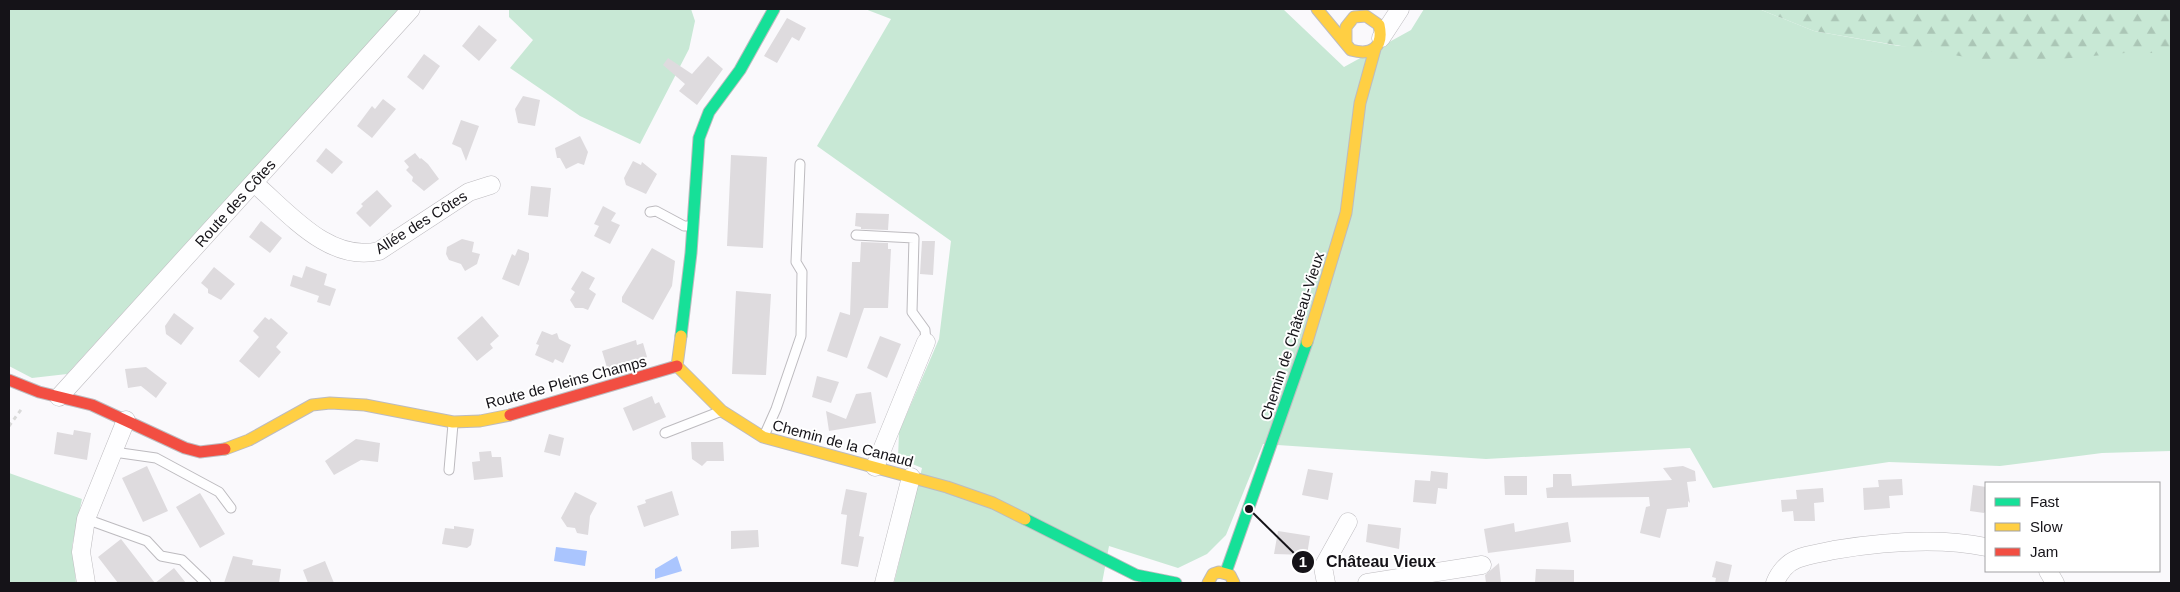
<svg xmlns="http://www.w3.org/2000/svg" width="2180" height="592" font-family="Helvetica,sans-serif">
  <defs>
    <pattern id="forest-firs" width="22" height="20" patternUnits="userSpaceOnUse" patternTransform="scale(1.25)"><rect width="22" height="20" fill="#c8e8d5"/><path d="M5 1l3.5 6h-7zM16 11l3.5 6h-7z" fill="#abc6b6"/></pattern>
  </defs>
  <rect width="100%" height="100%" fill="#faf9fc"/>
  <path fill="#c8e8d5" d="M9,9H400L67,374L32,378L9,366Z
    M509,9H691L695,21L689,49L640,144L580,116L510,68L533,40L509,17Z
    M865,9H1283L1344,67L1411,30L1424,9H1759L1814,31L1899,46L2171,53V451L2102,453L2000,466L1889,462L1713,488L1690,448L1486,459L1263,444L1226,535L1207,554L1178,568L1109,546L1102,583H894L922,468L898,458L899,432L939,339L951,241L817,146L891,19Z
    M9,473L82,499L72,546L76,583H9Z"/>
  <path fill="url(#forest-firs)" d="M1759,9H2171V53H2125L2006,64L1814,31Z"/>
  <path fill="#aac5fe" d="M556,547L587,551L585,566L554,561Z
    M677,556L682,571L655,579V569Z"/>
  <path fill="#dedbde" d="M787,18L806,28L799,41L792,37L777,63L764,56Z
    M479,25L497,40L479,61L462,46Z
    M424,54L440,66L423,90L407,77Z
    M708,56L723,69L697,105L679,91L685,84L663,65L668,58L692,74Z
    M523,96L540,100L535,126L518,123L515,109Z
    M383,99L396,109L372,138L357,126L372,106L375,109Z
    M461,120L479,126L466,161L461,148L452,144Z
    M580,136L588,152L584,165L578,163L566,169L560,158H557L555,148Z
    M326,148L343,162L332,174L316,161Z
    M415,153L420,159L421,158L428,164L439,179L424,191L412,181L413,177L406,170L409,167L404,161Z
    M731,155L767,157L763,248L727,246Z
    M633,161L641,165L642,162L657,174L646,194L626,185L624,178Z
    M531,186L551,188L548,217L528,215Z
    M377,190L392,206L370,227L356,213L363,206L361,204Z
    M603,206L616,213L611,221L620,225L610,244L594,236L599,226L594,224Z
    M856,213L889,214L888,230L861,229V227L855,226Z
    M261,221L282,238L270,253L249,237Z
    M462,239L474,242L472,252L480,254L477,264L465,271L461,264L449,260L446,254L447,247Z
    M922,241H935L933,275L920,274Z
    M861,242L888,243V249H891L888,308H864L847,358L827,351L840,312L850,315L852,262H860Z
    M652,248L675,261L672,286L653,320L622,302V297Z
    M518,249L529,253V259L519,286L502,279L512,254L515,256Z
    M306,266L327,274L324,285L336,289L330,306L317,302L319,296L290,286L293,275L302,278Z
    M214,267L235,284L221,300L208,293V289L201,283Z
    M582,271L595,278L589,289L596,294L588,310L583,308H575L570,300L575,292L571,289Z
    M736,291L771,294L766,375L732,374Z
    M174,313L194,328L181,345L166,334L165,326Z
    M482,316L499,336L490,344L493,348L477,361L457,338Z
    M265,317L269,320L271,318L288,333L276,347L281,352L259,378L239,361L259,337L253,331Z
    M542,331L552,335L557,333L559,339L571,345L563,363L555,359L553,363L535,355L539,345L536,344Z
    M880,336L901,344L887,378L867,368Z
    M636,340L637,345L643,343L647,357L642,359V361L608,371L602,351Z
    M146,367L167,383L156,398L141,386L128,388L125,369Z
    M817,376L839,382L831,403L812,397Z
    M871,392L876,423L829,431L826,411L846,419L856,394Z
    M652,396L655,404L659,402L666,417L633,431L623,408Z
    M74,430L91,433L87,460L54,454L57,432L73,435Z
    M549,434L564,438L560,456L544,452Z
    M356,439L380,443L378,462L361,460L334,475L325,461Z
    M691,442H723L724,461H707L702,466L692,459Z
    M491,451L492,457H501L503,477L474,480L472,462L480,461L479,452Z
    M147,466L168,511L143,522L122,478Z
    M1683,466L1695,471L1696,481L1687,482L1690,503L1688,501V507L1667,509L1660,538L1640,533L1646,507L1650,506L1649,497L1547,498L1546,488L1553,487V474H1571L1572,486L1672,480L1663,468Z
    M1308,469L1333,473L1328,500L1302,495Z
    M1431,471L1448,473L1447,489L1438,488L1436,504L1413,502L1415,480L1430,481Z
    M1504,476H1527V495H1505Z
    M1902,479L1903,495L1889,496L1890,508L1864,510L1863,488L1879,487L1878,480Z
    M1973,485L1986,487V511L1984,513L1970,511Z
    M1823,488L1824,502L1814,503L1815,521H1794L1793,511L1782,512L1781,500L1797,499L1796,490Z
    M846,489L867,493L859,536L864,537L858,567L841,564L847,515L841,514Z
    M672,491L679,515L644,527L637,506L646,503L645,500Z
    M575,492L597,503L590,516L588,535L577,533L575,528L567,527L561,518Z
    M200,493L225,534L200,548L176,507Z
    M1568,522L1571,542L1488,553L1484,529L1514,523L1515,532Z
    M1368,524L1401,528L1399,549L1366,542Z
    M454,526L474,529L471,545L467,548L442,544L445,528L454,529Z
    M758,530L759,547L731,549V531Z
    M1278,531L1310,536L1307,555L1274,554Z
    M121,539L155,583L174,568L186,583H118L98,557Z
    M233,556L253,560L252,565L281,569L279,583H224Z
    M325,561L334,583H308L303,570Z
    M1716,561L1732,565L1728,583H1715L1716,578L1712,577Z
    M1499,563L1501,583H1486L1485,575Z
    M1536,569L1574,570V583H1535Z"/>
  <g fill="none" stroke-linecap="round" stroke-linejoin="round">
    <g stroke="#bdbbbf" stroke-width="11">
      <path id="lane" d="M650,212L656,211L684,226H691
        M856,235L914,238L912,312L925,330L926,342
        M665,433L719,412
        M764,436L776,409L801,336L802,272L796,262L800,164
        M114,452L156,458L219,492L231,508
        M449,470L453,424
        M86,519L147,541L161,556L182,560L206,583"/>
    </g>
    <g stroke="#bdbbbf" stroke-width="19">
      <path id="street" d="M1381,38L1400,9
        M254,183C289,213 329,263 379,251L469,192L491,185
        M59,397L411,9
        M875,467L926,342
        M2048,571L2055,583
        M86,583L81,552L86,519L126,420
        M884,583L911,477
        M1326,583L1323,567L1348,522
        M1367,583L1482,565
        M1775,583C1779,573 1787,563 1797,559C1809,554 1822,553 1834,550C1883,542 1937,537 1986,547"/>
    </g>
    <g stroke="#bdbbbf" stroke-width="13">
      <path id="fast" d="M681,336L691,253L699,138L709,112L740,70L774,9
        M1025,519L1136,575L1176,583
        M1226,572L1307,342"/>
    </g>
    <g stroke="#bdbbbf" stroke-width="13">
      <path id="slow" d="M1317,9L1351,50C1372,56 1384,47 1379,25L1366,16L1354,17L1346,27V42
        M681,336L677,366L722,411L763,437L947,487L993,503L1025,519
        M1307,342L1346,213L1360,103L1375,49
        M225,449L249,440L312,405L330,403L365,405L453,422L480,421L510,415
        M1208,583L1213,574L1219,572L1230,575L1234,583"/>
    </g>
    <g stroke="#bdbbbf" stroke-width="13">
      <path id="jam" d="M9,380L39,392L92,405L185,448L200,452L225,449
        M510,415L677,366"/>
    </g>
    <path stroke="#dadada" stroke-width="3" stroke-dasharray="4 4" stroke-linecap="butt" d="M9,426L23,407"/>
    <use href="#lane" stroke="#fefeff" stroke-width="9"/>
    <use href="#street" stroke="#fefeff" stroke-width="18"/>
    <use href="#fast" stroke="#16e098" stroke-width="11"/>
    <use href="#slow" stroke="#ffcf43" stroke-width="11"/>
    <use href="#jam" stroke="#f24e42" stroke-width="11"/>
  </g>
  <g text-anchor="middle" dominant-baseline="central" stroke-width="4" stroke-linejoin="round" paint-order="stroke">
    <g font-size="15" fill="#151318" stroke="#fff">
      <text transform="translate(235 203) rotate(-48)">Route des Côtes</text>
      <text transform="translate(421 222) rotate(-32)">Allée des Côtes</text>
      <text transform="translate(1292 336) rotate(-72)">Chemin de Château-Vieux</text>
      <text transform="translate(566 382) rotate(-15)">Route de Pleins Champs</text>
      <text transform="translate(843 443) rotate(15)">Chemin de la Canaud</text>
    </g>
  </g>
  <path fill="none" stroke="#151318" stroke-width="2" d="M1249 509L1303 562"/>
  <g fill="#151318" stroke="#fff" stroke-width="2">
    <circle cx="1249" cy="509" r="5"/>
    <circle cx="1303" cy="562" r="12"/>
  </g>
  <g font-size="15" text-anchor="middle" font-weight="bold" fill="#fff">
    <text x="1303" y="567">1</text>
  </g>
  <g font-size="16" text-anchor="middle" font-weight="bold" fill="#151318" stroke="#fff" stroke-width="4" stroke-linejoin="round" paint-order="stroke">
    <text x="1381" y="567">Château Vieux</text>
  </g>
  <rect width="2180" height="592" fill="none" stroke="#151318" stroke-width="20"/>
  <rect x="1985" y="482" width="175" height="90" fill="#ffffff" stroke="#a1a1a3"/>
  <rect x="1995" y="498" width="25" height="8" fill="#16e098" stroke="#a1a1a3"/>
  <text x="2030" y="507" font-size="15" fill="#151318">Fast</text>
  <rect x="1995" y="523" width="25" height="8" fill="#ffcf43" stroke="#a1a1a3"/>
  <text x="2030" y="532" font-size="15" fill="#151318">Slow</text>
  <rect x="1995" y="548" width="25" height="8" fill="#f24e42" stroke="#a1a1a3"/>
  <text x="2030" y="557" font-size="15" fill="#151318">Jam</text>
</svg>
